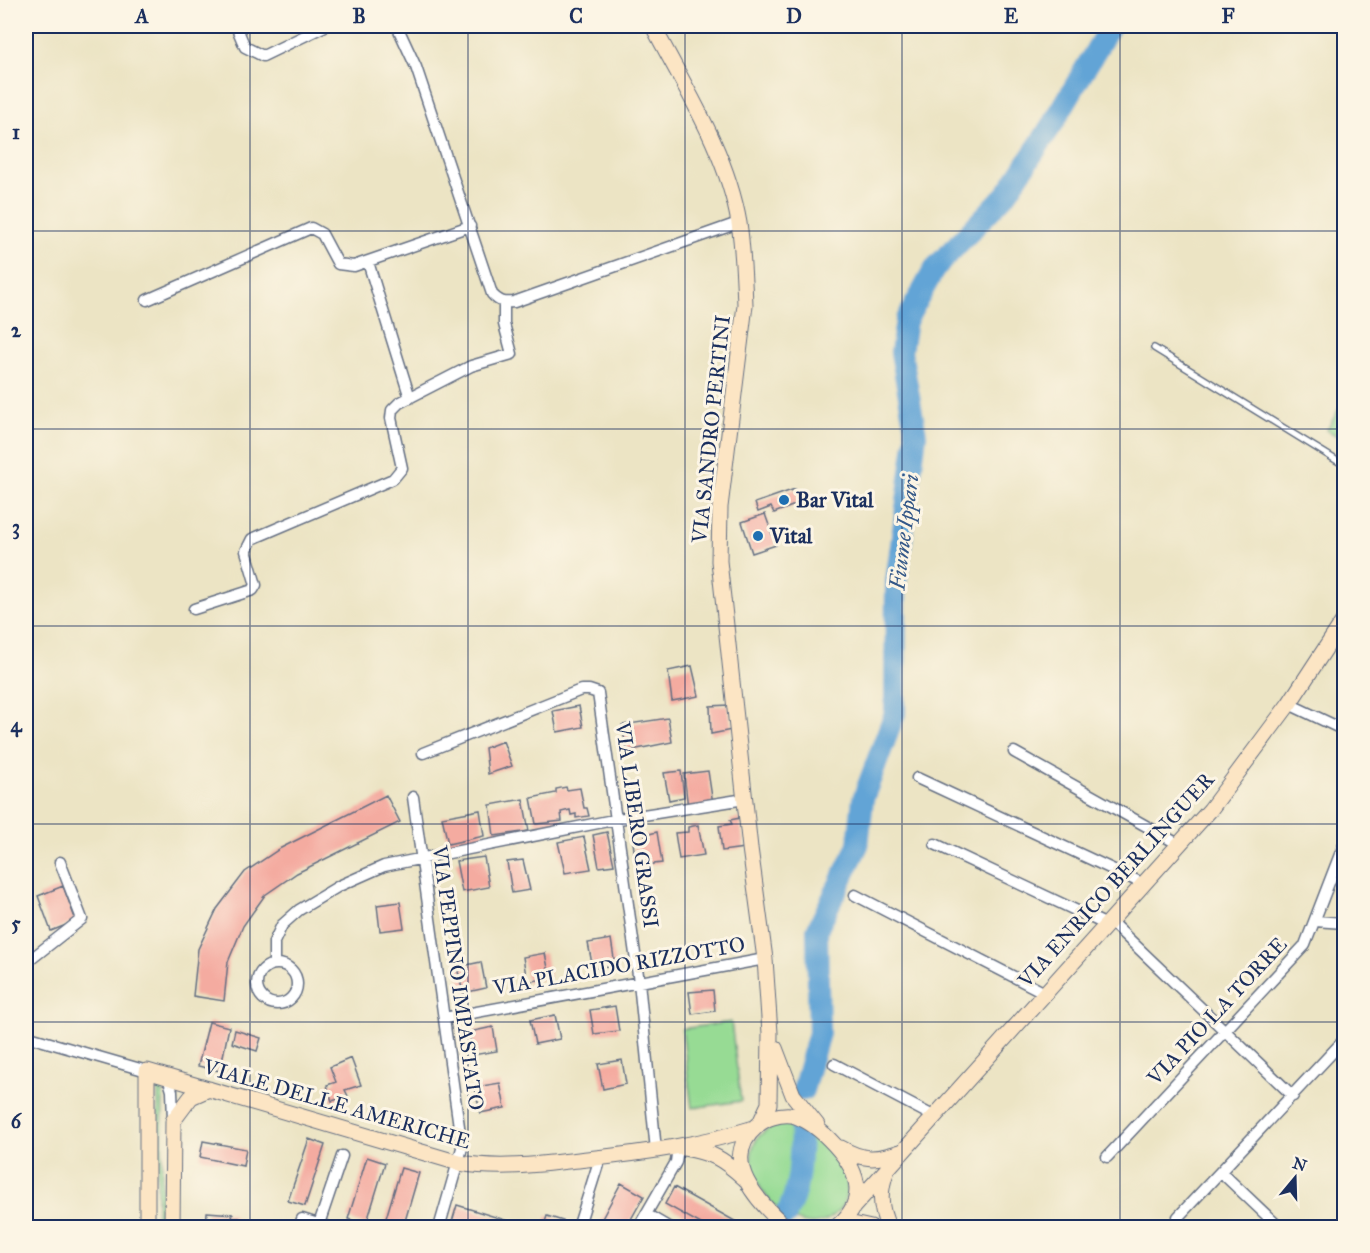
<svg xmlns="http://www.w3.org/2000/svg" width="1370" height="1253" font-family="'IM FELL Great Primer',serif">
  <rect width="100%" height="100%" fill="#fcf5e5"/>
  <filter id="ink" filterUnits="userSpaceOnUse"><feTurbulence type="fractalNoise" baseFrequency=".0167" numOctaves="2"/><feDisplacementMap in="SourceGraphic" scale="12" xChannelSelector="R" yChannelSelector="G"/><feConvolveMatrix kernelMatrix="1 2 1 2 8 2 1 2 1" color-interpolation-filters="sRGB"/></filter>
  <filter id="wash" filterUnits="userSpaceOnUse"><feTurbulence type="fractalNoise" baseFrequency=".008" numOctaves="4" result="noise"/><feDisplacementMap in="SourceGraphic" scale="24" xChannelSelector="R" yChannelSelector="G"/><feGaussianBlur stdDeviation="1.35" result="paint"/><feColorMatrix in="noise" values="0 0 0 0 0 0 0 0 0 0 0 0 0 0 0 0 0 1.4 0 .05"/><feComposite in="paint" operator="in"/></filter>
  <g filter="url(#wash)">
    <rect width="100%" height="100%" fill="#ece4c4"/>
    <path fill="#97db94" stroke="#598579" stroke-width="1.5" d="M1344,400V440L1327,430Z
      M731,1022L741,1101L692,1108L682,1029Z
      M158,1084L163,1085L161,1228L157,1227Z
      M785,1123C824,1126 874,1188 830,1218C785,1249 706,1140 785,1123Z"/>
    <g fill="none" stroke-linecap="round" stroke-linejoin="round">
      <path stroke="#62a4d6" stroke-width="22" d="M803,1090L819,1033L817,930L858,845L863,799L895,713L896,582L916,435L901,352L906,321L935,268L1007,193L1054,122L1110,26
        M786,1215C801,1187 800,1157 801,1125"/>
    </g>
    <g id="blocks">
      <path fill="#f4aba0" d="M795,489L800,503L774,513L771,507L758,512L755,503Z
        M765,514L776,545L752,553L742,522Z
        M692,666L699,696L672,701L668,671Z
        M728,705L732,730L711,734L710,706Z
        M579,706L583,727L557,732L553,711Z
        M668,718L672,742L627,751L622,725Z
        M503,741L512,766L488,774L485,748Z
        M681,771L684,797L669,800L664,773Z
        M708,771L713,804L688,808L684,774Z
        M566,787L567,790L580,788L584,808H587L589,816L576,818V814L571,815L570,810L561,812L562,821L536,824L531,798L556,793V789Z
        M386,795L400,822L297,873L265,895L243,926L228,962L224,1001L193,996L198,949L217,909L245,872L281,848Z
        M523,799L529,831L494,836L490,805Z
        M480,810L484,836L448,844L442,817Z
        M740,818L744,848L722,851L719,826L732,824L730,820Z
        M698,825L704,855L679,859L675,833L688,832V827Z
        M607,832L614,865L599,867L593,835Z
        M657,832L662,863L636,866L633,842L646,841L645,835Z
        M584,837L591,869L565,873L558,842Z
        M484,857L489,887L462,892L456,861Z
        M523,860L530,890L512,893L507,862Z
        M63,886L76,921L51,931L38,896Z
        M400,902L404,928L380,931L377,905Z
        M611,939L615,965L593,969L588,943Z
        M545,953L550,978L527,982L523,957Z
        M481,962L486,988L463,993L457,967Z
        M713,990L715,1011L692,1014L689,992Z
        M615,1006L619,1031L594,1034L590,1010Z
        M555,1015L560,1039L535,1044L530,1020Z
        M209,1022L229,1027L220,1071L198,1066Z
        M493,1027L497,1051L473,1055L469,1032Z
        M235,1030L261,1038L257,1051L232,1043Z
        M351,1058L361,1085L345,1090L348,1096L332,1101L327,1085L336,1082L330,1067Z
        M622,1060L626,1084L603,1089L598,1064Z
        M500,1083L505,1108L480,1113L475,1087Z
        M309,1139L325,1145L305,1206L288,1201Z
        M203,1141L246,1149L243,1166L200,1157Z
        M367,1157L385,1163L366,1225L348,1219Z
        M401,1168L419,1173L403,1228H383Z
        M621,1183L644,1196L626,1228H597Z
        M674,1187L742,1225L740,1228H708L665,1204Z
        M457,1205L521,1225L520,1228H459L451,1225Z
        M207,1212L233,1214L232,1218H239V1228H206Z
        M547,1216L569,1223L568,1228H543Z"/>
    </g>
  </g>
  <g filter="url(#ink)">
    <use href="#blocks" fill-opacity="0" stroke="#646e82" stroke-width="1.5"/>
    <g fill="none" stroke-linecap="round" stroke-linejoin="round">
      <g stroke="#646e82" stroke-width="8">
        <path id="lane" d="M1154,348L1344,465"/>
      </g>
      <g stroke="#646e82" stroke-width="13">
        <path id="street" d="M236,26L245,47L263,56L325,26
          M397,26L416,67L492,294C499,302 504,303 514,302L738,223
          M368,262L410,398
          M147,300L311,228L322,234L338,264L354,266L470,226
          M194,609L253,590L256,585L246,551L252,539L393,479L402,468L391,418L392,410L399,403L471,366L512,354L504,324V303
          M1289,704L1344,730
          M1014,752L1180,845
          M423,753L581,690H589L598,693L639,982L656,1150
          M917,778L1144,884
          M413,797L462,1148L439,1228
          M935,844L1107,925
          M855,895L1045,993
          M1110,921L1293,1096
          M1315,921L1344,923
          M26,963L82,919L60,862
          M274,964V942L282,925L299,910L339,886L384,866L618,819L745,799
          M257 984a20 20 0 1 1 40 0a20 20 0 1 1-40 0Z
          M444,1018L765,959
          M26,1036L147,1071
          M834,1064L933,1116
          M168,1077L172,1091L173,1120
          M1107,1157L1305,945L1344,844
          M1221,1172L1280,1228
          M646,1214L670,1228
          M1178,1217L1344,1040
          M319,1224L342,1156
          M299,1228L302,1219L331,1228
          M578,1228L600,1158
          M638,1228L676,1162L678,1147"/>
      </g>
      <g stroke="#646e82" stroke-width="17">
        <path id="secondary" d="M653,26C685,88 727,152 739,223C743,250 744,278 745,305L720,507L719,561L750,848L765,959L770,1033L769,1104L760,1123
          M775,1048L793,1095L817,1125
          M684,1148C713,1153 722,1158 744,1178
          M841,1148C863,1161 877,1160 900,1152
          M887,1170C879,1190 879,1208 889,1228
          M854,1206L1210,810L1289,704L1344,620
          M839,1225L853,1224L871,1228
          M147,1228V1071L459,1163C502,1170 543,1164 587,1159C643,1153 700,1145 754,1128
          M172,1228L173,1121L191,1097L209,1089
          M787,1228C759,1203 717,1160 757,1126C765,1118 779,1114 791,1115C805,1118 819,1129 829,1139C857,1167 872,1199 835,1228"/>
      </g>
      <use href="#lane" stroke="#fff" stroke-width="5"/>
      <use href="#street" stroke="#fff" stroke-width="10"/>
      <use href="#secondary" stroke="#fce5c4" stroke-width="15"/>
    </g>
  </g>
  <path fill="none" stroke="#1b2f5e" stroke-width="1.5" stroke-opacity="0.55" d="M250,26V1228M468,26V1228M685,26V1228M902,26V1228M1120,26V1228M26,231H1344M26,429H1344M26,626H1344M26,824H1344M26,1022H1344"/>
  <g fill="#1f6fb2" stroke="#fcf5e5" stroke-width="2">
    <circle cx="784" cy="500" r="6"/>
    <circle cx="758" cy="536" r="6"/>
  </g>
  <g text-anchor="middle" dominant-baseline="central" stroke-width="6" stroke-linejoin="round" paint-order="stroke">
    <g font-size="21" fill="#1b2f5e" stroke="#fcf5e5">
      <text transform="translate(711 429) rotate(-84)">VIA SANDRO PERTINI</text>
      <text transform="translate(637 825) rotate(82)">VIA LIBERO GRASSI</text>
      <text transform="translate(1116 880) rotate(-48)">VIA ENRICO BERLINGUER</text>
      <text transform="translate(619 966) rotate(-10)">VIA PLACIDO RIZZOTTO</text>
      <text transform="translate(458 978) rotate(82)">VIA PEPPINO IMPASTATO</text>
      <text transform="translate(1217 1011) rotate(-47)">VIA PIO LA TORRE</text>
      <text transform="translate(337 1104) rotate(16)">VIALE DELLE AMERICHE</text>
    </g>
    <g font-size="21" font-weight="bold" fill="#1b2f5e" stroke="#fcf5e5" text-anchor="start">
      <text x="796" y="500">Bar Vital</text>
      <text x="770" y="536">Vital</text>
    </g>
    <g font-size="22" font-style="italic" fill="#345888" stroke="#fcf5e5">
      <text transform="translate(904 532) rotate(-83)">Fiume Ippari</text>
    </g>
  </g>
  <rect width="1370" height="1253" fill="none" stroke="#fcf5e5" stroke-width="66"/>
  <g transform="translate(1295 1178) rotate(19)" stroke="#fcf5e5" stroke-width="4.5" paint-order="stroke">
  <path d="M0-4.5L10 22L0 15L-10 22Z" fill="#1b2f5e"/>
  <text y="-9" font-size="16" font-weight="bold" text-anchor="middle" fill="#1b2f5e">N</text>
  </g>
  <rect x="33" y="33" width="1304" height="1187" fill="none" stroke="#1b2f5e" stroke-width="2"/>
  <g font-size="20" text-anchor="middle" font-weight="bold" fill="#1b2f5e">
    <text x="142" y="23">A</text>
    <text x="359" y="23">B</text>
    <text x="576" y="23">C</text>
    <text x="794" y="23">D</text>
    <text x="1011" y="23">E</text>
    <text x="1228" y="23">F</text>
    <text x="16" y="139">1</text>
    <text x="16" y="337">2</text>
    <text x="16" y="534">3</text>
    <text x="16" y="732">4</text>
    <text x="16" y="930">5</text>
    <text x="16" y="1128">6</text>
  </g>
</svg>
